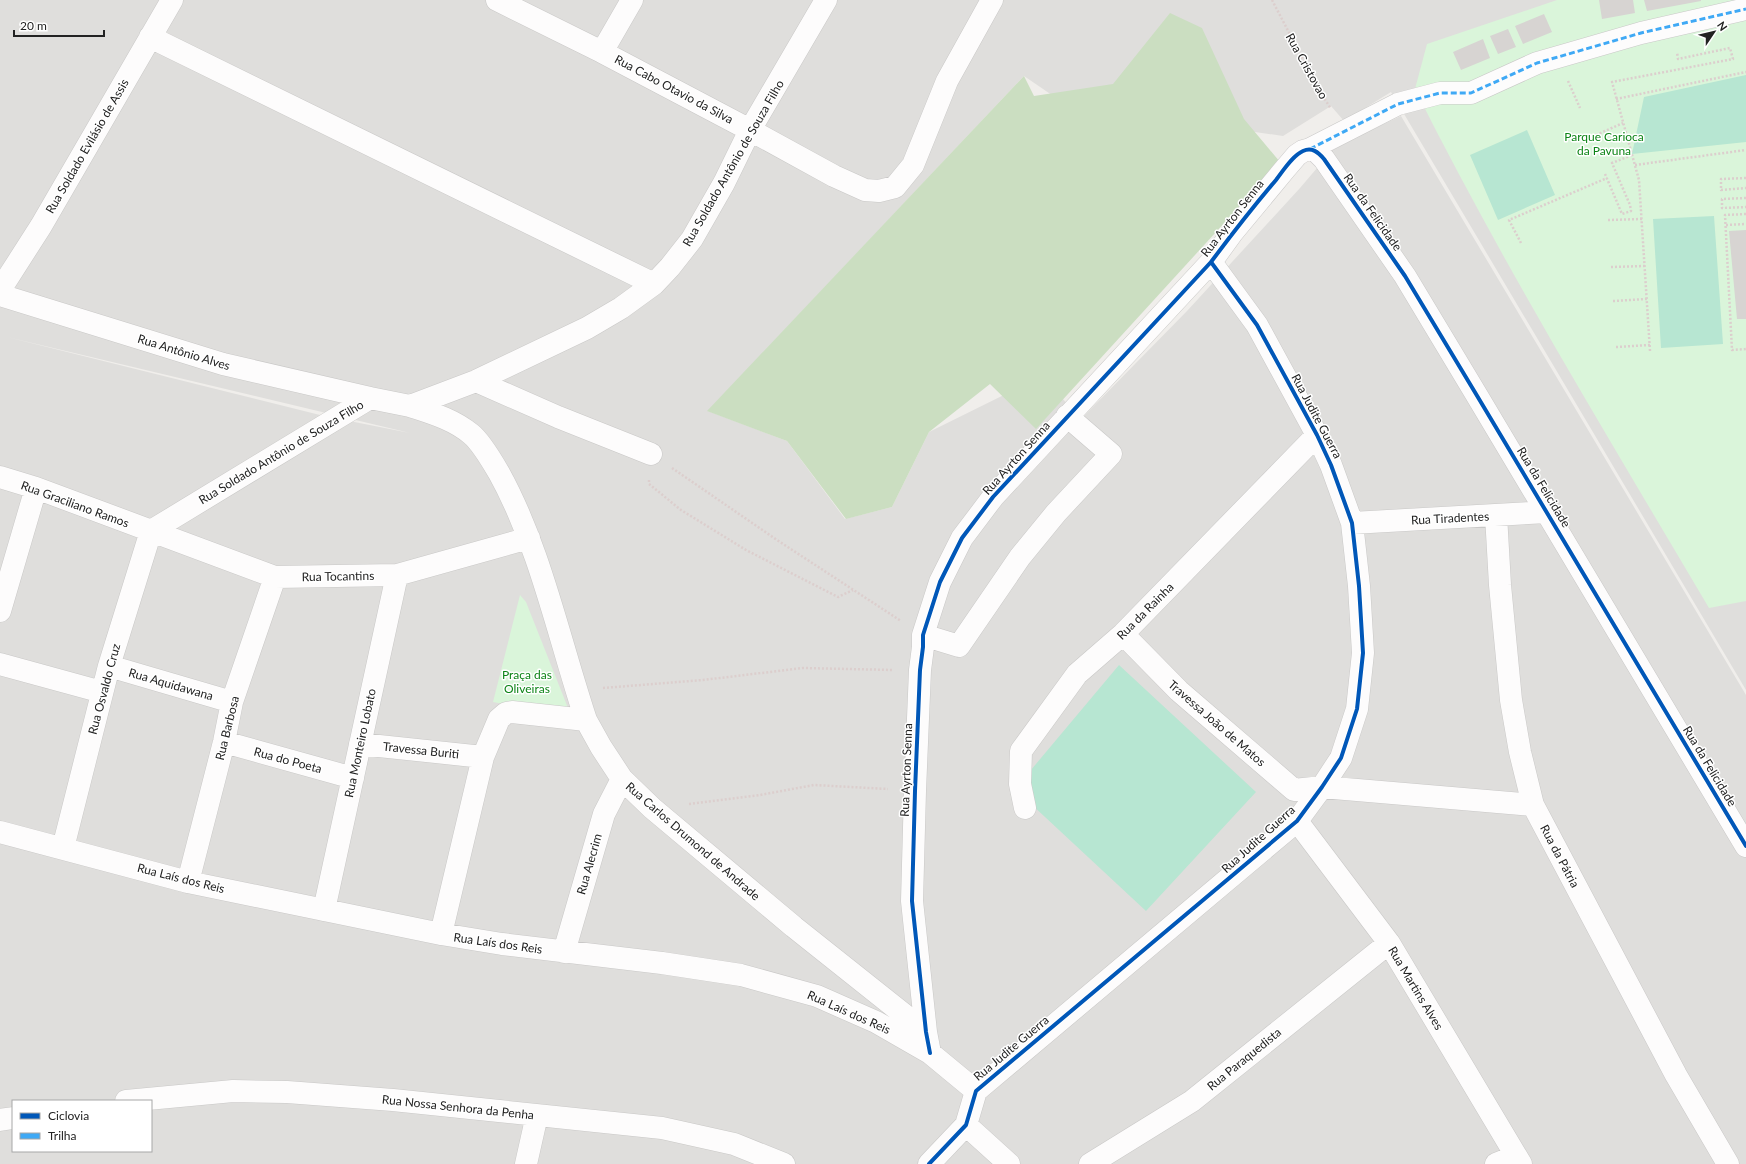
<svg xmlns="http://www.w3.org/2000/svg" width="1746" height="1164" font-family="Lato,sans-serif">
  <rect width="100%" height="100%" fill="#f0eeeb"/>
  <path fill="#dfdedc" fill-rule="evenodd" d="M0,0H1746V690L1391,92L1344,121L1331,106L1283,136L1065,104L1024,76L708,411L787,441L845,519L892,507L929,432L1042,376L1081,419L1187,311L1300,188L1335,147L1401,116L1746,695V1164H0ZM7,337L410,433L324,416ZM13,1101H151V1151H13Z"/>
  <path fill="#cbdec1" d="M1170,13L1202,28L1244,119L1280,162L1036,429L990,384L929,432L892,507L846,519L787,441L707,411L1024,76L1034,96L1113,84Z"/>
  <path fill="#daf5da" d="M1557,0H1746V601L1709,608C1608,437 1504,267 1415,89L1427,44Z
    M520,595L526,602L568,708L569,716L493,702Z"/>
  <path fill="#b7e6d2" d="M1746,75V142L1632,154L1644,97Z
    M1527,130L1555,195L1498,220L1470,155Z
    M1714,216L1723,344L1661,348L1653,219Z
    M1119,665L1256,792L1146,911L1015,789Z"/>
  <path fill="#d7d4d2" d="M1599,0H1633L1635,13L1602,19Z
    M1644,0H1701V1L1647,11Z
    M1544,14L1552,32L1523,44L1515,26Z
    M1508,29L1516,47L1498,54L1490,36Z
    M1483,39L1490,58L1461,70L1453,52Z
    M1746,230V319H1737L1729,231Z"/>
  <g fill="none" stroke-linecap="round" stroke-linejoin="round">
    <g stroke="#c9c8c7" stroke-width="23">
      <path id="minor" d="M497,0L602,52L750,130L834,176L865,190L879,191L895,187L913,165L947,81L992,0
        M150,37L654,284
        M602,52L632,0
        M1310,149L1316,151L1324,159L1405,276L1476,394L1746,846
        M0,290L41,226L172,0
        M0,295L223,364L370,398
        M476,381L558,417L651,454
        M410,406C431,413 453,419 471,434C481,442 492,461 499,473C540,547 559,639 586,720L601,747L622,779L652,808L794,927L926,1032
        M0,477L36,488L275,577L397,575L529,538
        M1496,515L1500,585L1511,700L1520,752L1533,805L1676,1075L1728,1164
        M1352,523L1547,512
        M151,531L370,398L410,406L476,381L587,328L621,308L654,284L670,267L692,239L724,183L750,130L826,0
        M0,611L36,488
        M1123,634L1179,691L1294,790L1322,787L1533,805
        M923,635L959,646L1020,557L1056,513L1111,454L1067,416
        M0,664L102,692
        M109,666L232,702
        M224,742L353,778
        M360,744L483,757
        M1025,808L1020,784L1021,751L1077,674L1123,634L1317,435
        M1297,821L1389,943L1521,1164
        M0,832L188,882L441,934L502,944L662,963L741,975L817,996L876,1022L930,1053L976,1091
        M63,848L109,666L151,531
        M188,882L224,742L232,702L275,577
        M324,910L397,575
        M441,934L483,757L499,719L506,713L512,712L586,720
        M564,952L604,814L622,779
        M930,1053L926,1032L912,901L915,791L920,670L923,647V635L940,582L962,538L993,497L1211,262L1232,233L1285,169L1297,155L1303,151L1310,149L1398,104L1440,93H1471L1537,63L1558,57L1641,33L1746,9
        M126,1101L233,1091L287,1092L393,1100L662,1128L734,1144L784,1164
        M0,1120L13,1118
        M966,1125L1009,1164
        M526,1164L537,1115
        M929,1164L966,1125L976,1091L1297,821L1322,787L1341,758L1357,709L1363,653L1359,586L1352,523L1331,465L1317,435L1257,325L1211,262
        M1090,1164L1192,1101L1389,943
        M1496,1164L1516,1156"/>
    </g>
    <path stroke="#dccecd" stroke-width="2.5" stroke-dasharray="2 2" stroke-linecap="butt" d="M1272,0L1319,90L1331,109
      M1568,81L1580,108
      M1616,99L1746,72
      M1596,135L1623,123
      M1635,165L1746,150
      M1605,174L1622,214L1631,211L1630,205L1612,163L1632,155
      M1746,178L1721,179V190L1746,188
      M1746,198L1722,199V208L1746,207
      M1746,214L1725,215L1732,350L1746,349
      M1608,220L1642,219
      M1726,225L1746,224
      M1521,243L1509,220L1607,178
      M1611,267L1645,266
      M1613,301L1647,299
      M1616,347L1650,345
      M1650,351L1639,180L1612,82L1733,59L1730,48L1678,59L1677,52
      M672,468L777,540L901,621
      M649,480V484L681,510L746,550L838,597L853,590
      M603,688L703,680L803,668L893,670
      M689,804L760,795L814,785L888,789"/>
    <use href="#minor" stroke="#fdfcfc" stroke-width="22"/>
    <path stroke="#3fa9f5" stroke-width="3" stroke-dasharray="6 3" stroke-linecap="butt" d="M1310,149L1398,104L1440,93H1471L1537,63L1558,57L1641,33L1746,9"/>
    <g stroke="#fff" stroke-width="6">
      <path id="cycleway" d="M930,1053L926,1032L912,901L915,791L920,670L923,647V635L940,582L962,538L993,497L1211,262C1232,234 1253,207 1276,180C1283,171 1292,156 1303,151C1312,147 1318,152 1324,159L1405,276L1476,394L1746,846
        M929,1164L966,1125L976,1091L1297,821L1322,787L1341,758L1357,709L1363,653L1359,586L1352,523L1331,465L1317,435L1257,325L1211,262"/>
    </g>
    <use href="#cycleway" stroke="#0057b8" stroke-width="4"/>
  </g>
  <g text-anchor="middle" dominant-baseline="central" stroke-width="3" stroke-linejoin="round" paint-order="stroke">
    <g font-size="12" fill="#222" stroke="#fff">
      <text transform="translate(1307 66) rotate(61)">Rua Cristovao</text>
      <text transform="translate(674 89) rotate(28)">Rua Cabo Otavio da Silva</text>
      <text transform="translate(87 146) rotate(-60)">Rua Soldado Evilásio de Assis</text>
      <text transform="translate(733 163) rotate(-60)">Rua Soldado Antônio de Souza Filho</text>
      <text transform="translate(1373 212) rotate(55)">Rua da Felicidade</text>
      <text transform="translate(1232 218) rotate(-52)">Rua Ayrton Senna</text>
      <text transform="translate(184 352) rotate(17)">Rua Antônio Alves</text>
      <text transform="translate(1317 416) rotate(62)">Rua Judite Guerra</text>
      <text transform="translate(281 452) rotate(-31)">Rua Soldado Antônio de Souza Filho</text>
      <text transform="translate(1016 458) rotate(-48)">Rua Ayrton Senna</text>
      <text transform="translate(1544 487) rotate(59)">Rua da Felicidade</text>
      <text transform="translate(75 504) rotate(20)">Rua Graciliano Ramos</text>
      <text transform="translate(1450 518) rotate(-3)">Rua Tiradentes</text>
      <text transform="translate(338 576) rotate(-1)">Rua Tocantins</text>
      <text transform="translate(1145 611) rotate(-45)">Rua da Rainha</text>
      <text transform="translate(171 684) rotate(16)">Rua Aquidawana</text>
      <text transform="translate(104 689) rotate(-75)">Rua Osvaldo Cruz</text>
      <text transform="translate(1217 723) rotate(41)">Travessa João de Matos</text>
      <text transform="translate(227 728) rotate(-76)">Rua Barbosa</text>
      <text transform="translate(360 743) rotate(-78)">Rua Monteiro Lobato</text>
      <text transform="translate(421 750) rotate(6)">Travessa Buriti</text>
      <text transform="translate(288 760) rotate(15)">Rua do Poeta</text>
      <text transform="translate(1710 766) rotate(59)">Rua da Felicidade</text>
      <text transform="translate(906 770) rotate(-88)">Rua Ayrton Senna</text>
      <text transform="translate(1258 839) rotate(-42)">Rua Judite Guerra</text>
      <text transform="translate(693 841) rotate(41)">Rua Carlos Drumond de Andrade</text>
      <text transform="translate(1560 856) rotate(62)">Rua da Pátria</text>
      <text transform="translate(589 864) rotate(-74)">Rua Alecrim</text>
      <text transform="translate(181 878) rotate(14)">Rua Laís dos Reis</text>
      <text transform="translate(498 943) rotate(8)">Rua Laís dos Reis</text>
      <text transform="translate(1416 988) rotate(59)">Rua Martins Alves</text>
      <text transform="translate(849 1012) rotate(24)">Rua Laís dos Reis</text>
      <text transform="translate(1011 1048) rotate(-40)">Rua Judite Guerra</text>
      <text transform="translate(1244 1059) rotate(-39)">Rua Paraquedista</text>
      <text transform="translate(458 1107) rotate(6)">Rua Nossa Senhora da Penha</text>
    </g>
    <g font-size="12" fill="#0c8416" stroke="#fff">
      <text x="1604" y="136">Parque Carioca<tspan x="1604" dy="14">da Pavuna</tspan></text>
      <text x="527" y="674">Praça das<tspan x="527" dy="14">Oliveiras</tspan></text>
    </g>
  </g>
  <rect x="12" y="1100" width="140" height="52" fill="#ffffff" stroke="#a7a7a7"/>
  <rect x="20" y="1113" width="20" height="6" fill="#0057b8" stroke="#a7a7a7"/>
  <text x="48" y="1120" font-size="12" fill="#222222">Ciclovia</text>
  <rect x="20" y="1133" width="20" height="6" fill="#3fa9f5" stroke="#a7a7a7"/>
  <text x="48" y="1140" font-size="12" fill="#222222">Trilha</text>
  <g transform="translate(1714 32) rotate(55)" stroke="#ffffff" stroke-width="3" paint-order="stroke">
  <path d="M0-3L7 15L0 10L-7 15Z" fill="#222222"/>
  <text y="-6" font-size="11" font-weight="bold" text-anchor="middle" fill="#222222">N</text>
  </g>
  <path d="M14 30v6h90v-6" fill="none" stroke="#222222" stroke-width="2"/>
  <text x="20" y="30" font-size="12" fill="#222222" stroke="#ffffff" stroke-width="3" paint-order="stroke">20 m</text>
</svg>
